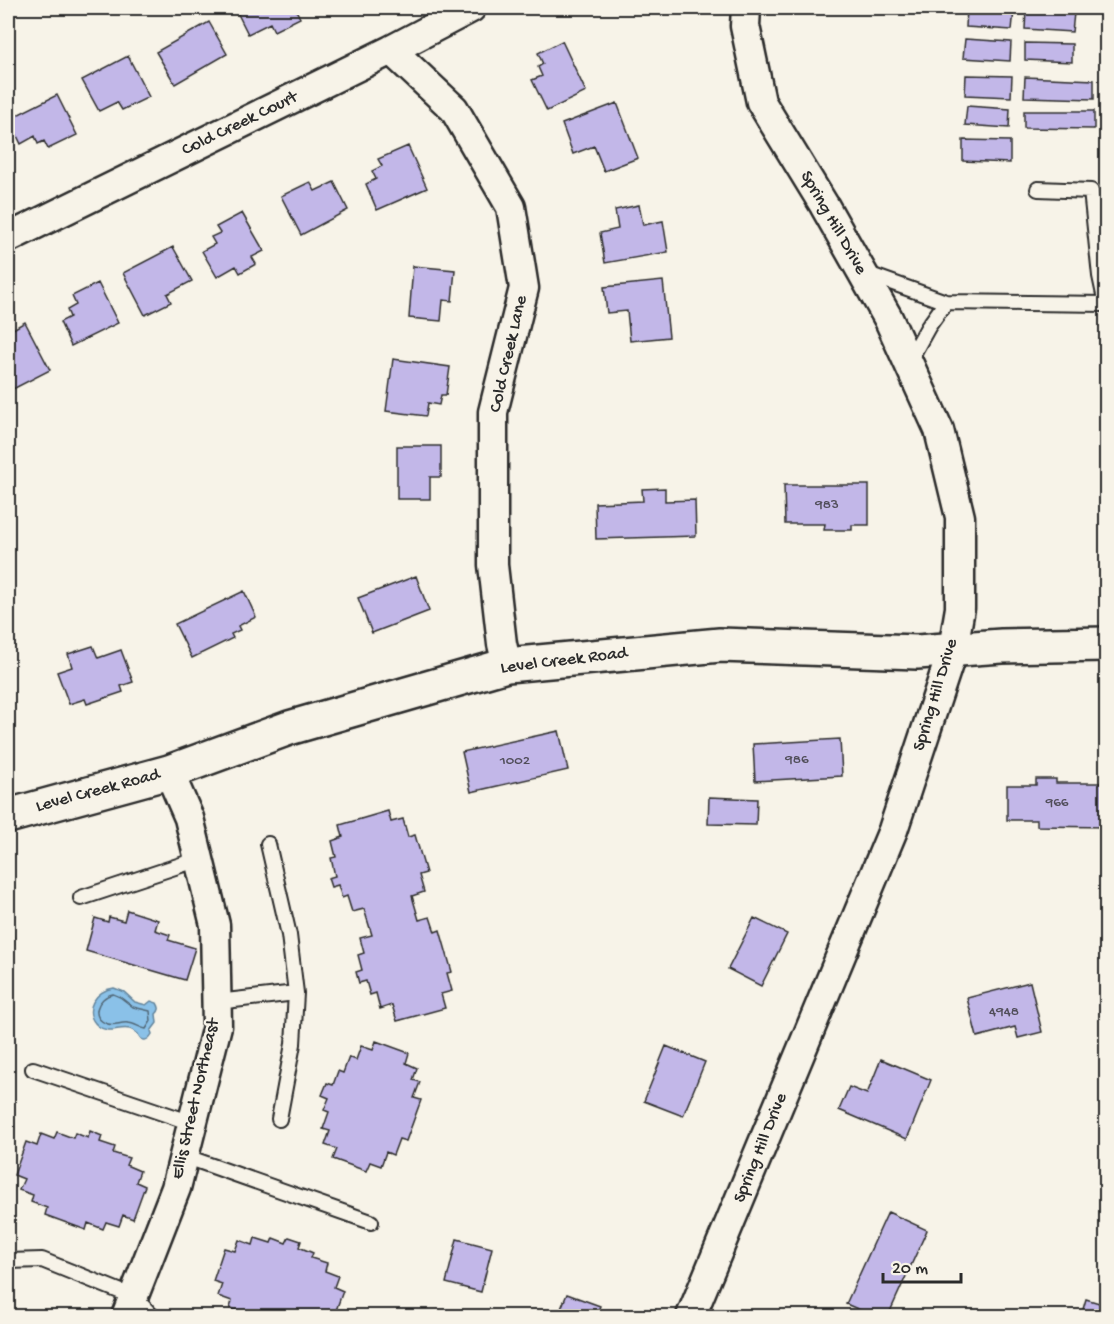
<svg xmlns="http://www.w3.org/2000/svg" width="1114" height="1324" font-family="'Gochi Hand',sans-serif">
  <rect width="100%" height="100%" fill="#f7f3e8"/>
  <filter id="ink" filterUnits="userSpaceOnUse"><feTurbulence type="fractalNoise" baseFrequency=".0167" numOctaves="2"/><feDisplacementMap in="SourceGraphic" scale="12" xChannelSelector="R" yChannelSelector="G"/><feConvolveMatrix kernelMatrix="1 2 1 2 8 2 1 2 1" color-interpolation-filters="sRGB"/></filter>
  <g filter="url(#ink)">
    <path fill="#8ac1e8" stroke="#64859c" stroke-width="1.5" d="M114,988L124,992L135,1002L146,1005L151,1001L157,1003C160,1008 160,1010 156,1014L157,1023L151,1031L152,1034C148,1041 142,1043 138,1034C136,1032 133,1030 130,1029C119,1026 109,1035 98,1026C81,1011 96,990 114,988Z"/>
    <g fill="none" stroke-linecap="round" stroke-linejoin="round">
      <path stroke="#516777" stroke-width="1.5" d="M113,994L120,997L133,1007L150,1011L151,1021L146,1029C140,1028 134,1023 128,1023C121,1022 115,1026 108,1024C89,1019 97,997 113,994Z"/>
    </g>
    <path fill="#c2b7e8" stroke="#2b2b2b" stroke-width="1.5" d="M235,8H295L300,18L274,31L270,23L248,34Z
      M967,8L1014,10L1012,30L966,27Z
      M1026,10L1074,13L1072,32L1025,29Z
      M209,22L227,54L175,84L156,52Z
      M965,39L1011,42L1010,61L963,58Z
      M562,41L586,92L547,111L532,80L542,76L538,67L543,64L538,53Z
      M1025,43L1072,44V62L1025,60Z
      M128,56L149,97L122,110L117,102L99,111L82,80Z
      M966,75L1012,76L1011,97L965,95Z
      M1025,77L1094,80V99L1024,97Z
      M57,95L77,135L48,149L44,141L38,144L35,136L21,144L9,119Z
      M617,103L638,158L604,171L594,146L573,154L562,124Z
      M967,106L1010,109L1009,128L965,125Z
      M1024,111H1094V129L1024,128Z
      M963,140L1010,141V163L963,161Z
      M408,146L427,188L377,210L366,184L376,179L372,171L382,166L378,159Z
      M310,182L315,191L334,182L348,210L301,235L281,196Z
      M639,205L643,225L663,221L668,252L605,263L600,233L618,229L615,210Z
      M242,213L264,251L252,257L256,264L240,273L236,266L217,277L202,251L215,244L211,237L220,233L216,227Z
      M173,247L192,281L167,294L171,302L145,315L123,273Z
      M413,266L455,270L452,301L443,300L441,321L409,318Z
      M663,281L669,337L630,341L627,311L607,313L604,287Z
      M98,283L118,323L71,346L60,322L70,317L67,310L76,305L72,296Z
      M25,322L50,370L13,389L8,378V332Z
      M393,359L450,367L446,395H441L439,405L428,403L426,416L386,411Z
      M397,446H441V477H430V499H397Z
      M784,485H869V525H852V530H824L825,524H785Z
      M665,488V501L695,500L696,536L596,539L595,503L643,501L642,489Z
      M416,576L429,611L372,633L358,598Z
      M244,591L256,617L238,626L240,630L231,634L233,638L192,658L175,624Z
      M93,646L98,658L121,650L133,682L121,686L123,692L87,704L85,699L69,704L57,672L72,667L68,654Z
      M559,731L568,770L471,792L462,752Z
      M840,739L842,776L755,781L753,744Z
      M1036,779H1056V783H1106V827L1037,826V820H1007V785H1036Z
      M709,797L757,799L756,825L708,824Z
      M388,811L391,822L403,819L408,837L415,835L426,873L419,875L424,892L412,896L419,920L430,917L435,932L440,930L452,972L447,973L452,991L441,994L445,1008L397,1021L392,1005L380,1009L376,993L370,995L366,981L359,983L356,972L362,970L358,955L364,953L360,938L372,935L364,909L352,912L347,896L342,898L338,885L331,887L328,878L335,876L331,858L336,857L332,841L343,837L340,825Z
      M8,906H11L14,945H8Z
      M127,910L158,920L155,930L170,935L168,940L195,948L185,980L86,951L95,918L108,922L109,917L124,921Z
      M754,918L787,934L761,986L728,969Z
      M1030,982L1042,1032L1018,1038L1015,1027L977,1037L967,998Z
      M376,1041L409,1053L406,1063L417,1068L413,1080L420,1082L414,1098L421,1100L406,1141L399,1139L393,1155L386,1152L381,1166L370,1162L366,1171L333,1159L337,1149L325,1145L330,1131L323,1129L329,1112L324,1110L329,1098L322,1095L327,1083L333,1085L338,1071L343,1073L349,1057L356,1060L361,1046L373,1050Z
      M666,1046L705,1062L683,1116L644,1101Z
      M881,1059L931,1080L907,1139L839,1110L849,1087L867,1094Z
      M90,1131L102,1136L100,1142L115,1147L113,1153L129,1158L126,1165L140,1171L136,1182L145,1186L133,1219L123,1215L119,1226L106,1222L103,1229L88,1223L86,1230L45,1215L47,1208L31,1202L33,1195L19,1190L24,1179L14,1175L26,1142L37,1146L41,1134L54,1139L57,1132L73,1138L75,1133L88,1138Z
      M888,1212L927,1230L888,1316H874L846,1304Z
      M289,1237L301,1241L299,1247L313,1253L311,1258L327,1263L325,1271L338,1276L334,1287L343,1291L334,1316H245L246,1314L230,1308L232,1301L218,1296L222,1284L213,1281L224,1248L235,1251L239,1240L253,1245L255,1238L271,1243L273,1238L286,1243Z
      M457,1239L492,1248L481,1292L446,1283Z
      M567,1294L600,1306L596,1316H558Z
      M1086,1299L1106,1305V1316H1081Z"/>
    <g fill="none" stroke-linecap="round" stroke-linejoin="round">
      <g stroke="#2b2b2b" stroke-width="18">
        <path id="lane" d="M1038,189L1091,191L1100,276L1106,304
          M865,273L946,302L1106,304
          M909,361L928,327L946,302
          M81,898L199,859
          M217,1002L296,993L289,935L268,844
          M33,1069L192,1123
          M279,1119L293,1044L296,993
          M184,1156L371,1222
          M8,1261L42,1260L134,1297L152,1316"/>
      </g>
      <g stroke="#2b2b2b" stroke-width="33">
        <path id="street" d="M391,50L454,109L511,207L524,288L493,412V565L502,644L507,665
          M8,238L391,50L471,8
          M126,1316L176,1188L217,1026L215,925L189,818L169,772
          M691,1316L893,830L953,649L960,608V517L939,430L888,318L824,205L761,102L745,26L746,8"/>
      </g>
      <g stroke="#2b2b2b" stroke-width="38">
        <path id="secondary" d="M8,816L169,772L289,728L507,665L720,645L917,652L1002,646L1106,644"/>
      </g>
      <use href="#lane" stroke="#f7f3e8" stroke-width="14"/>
      <use href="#street" stroke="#f7f3e8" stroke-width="28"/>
      <use href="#secondary" stroke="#f7f3e8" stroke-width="33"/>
    </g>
  </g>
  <g text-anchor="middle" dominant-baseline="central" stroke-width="4.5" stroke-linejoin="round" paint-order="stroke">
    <g font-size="15" fill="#514e5a">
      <text x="827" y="505">983</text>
      <text x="797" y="760">986</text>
      <text x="515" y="761">1002</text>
      <text x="1057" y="803">966</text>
      <text x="1004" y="1012">4948</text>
    </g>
    <g font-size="18" fill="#2b2b2b" stroke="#f7f3e8">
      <text transform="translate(240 124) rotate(-26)">Cold Creek Court</text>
      <text transform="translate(833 223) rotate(60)">Spring Hill Drive</text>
      <text transform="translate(509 354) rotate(-77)">Cold Creek Lane</text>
      <text transform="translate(564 661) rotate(-7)">Level Creek Road</text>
      <text transform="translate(936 695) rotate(-73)">Spring Hill Drive</text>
      <text transform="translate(98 791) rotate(-15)">Level Creek Road</text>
      <text transform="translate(196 1099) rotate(-77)">Ellis Street Northeast</text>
      <text transform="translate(761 1148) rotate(-68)">Spring Hill Drive</text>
    </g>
  </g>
  <rect width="1114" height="1324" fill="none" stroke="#f7f3e8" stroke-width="30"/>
  <rect x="15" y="15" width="1084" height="1294" fill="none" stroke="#2b2b2b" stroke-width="2" filter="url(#ink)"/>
  <path d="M883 1273v9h78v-9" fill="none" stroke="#2b2b2b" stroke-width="3"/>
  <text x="892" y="1273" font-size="18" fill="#2b2b2b" stroke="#f7f3e8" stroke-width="4.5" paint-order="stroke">20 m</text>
</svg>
